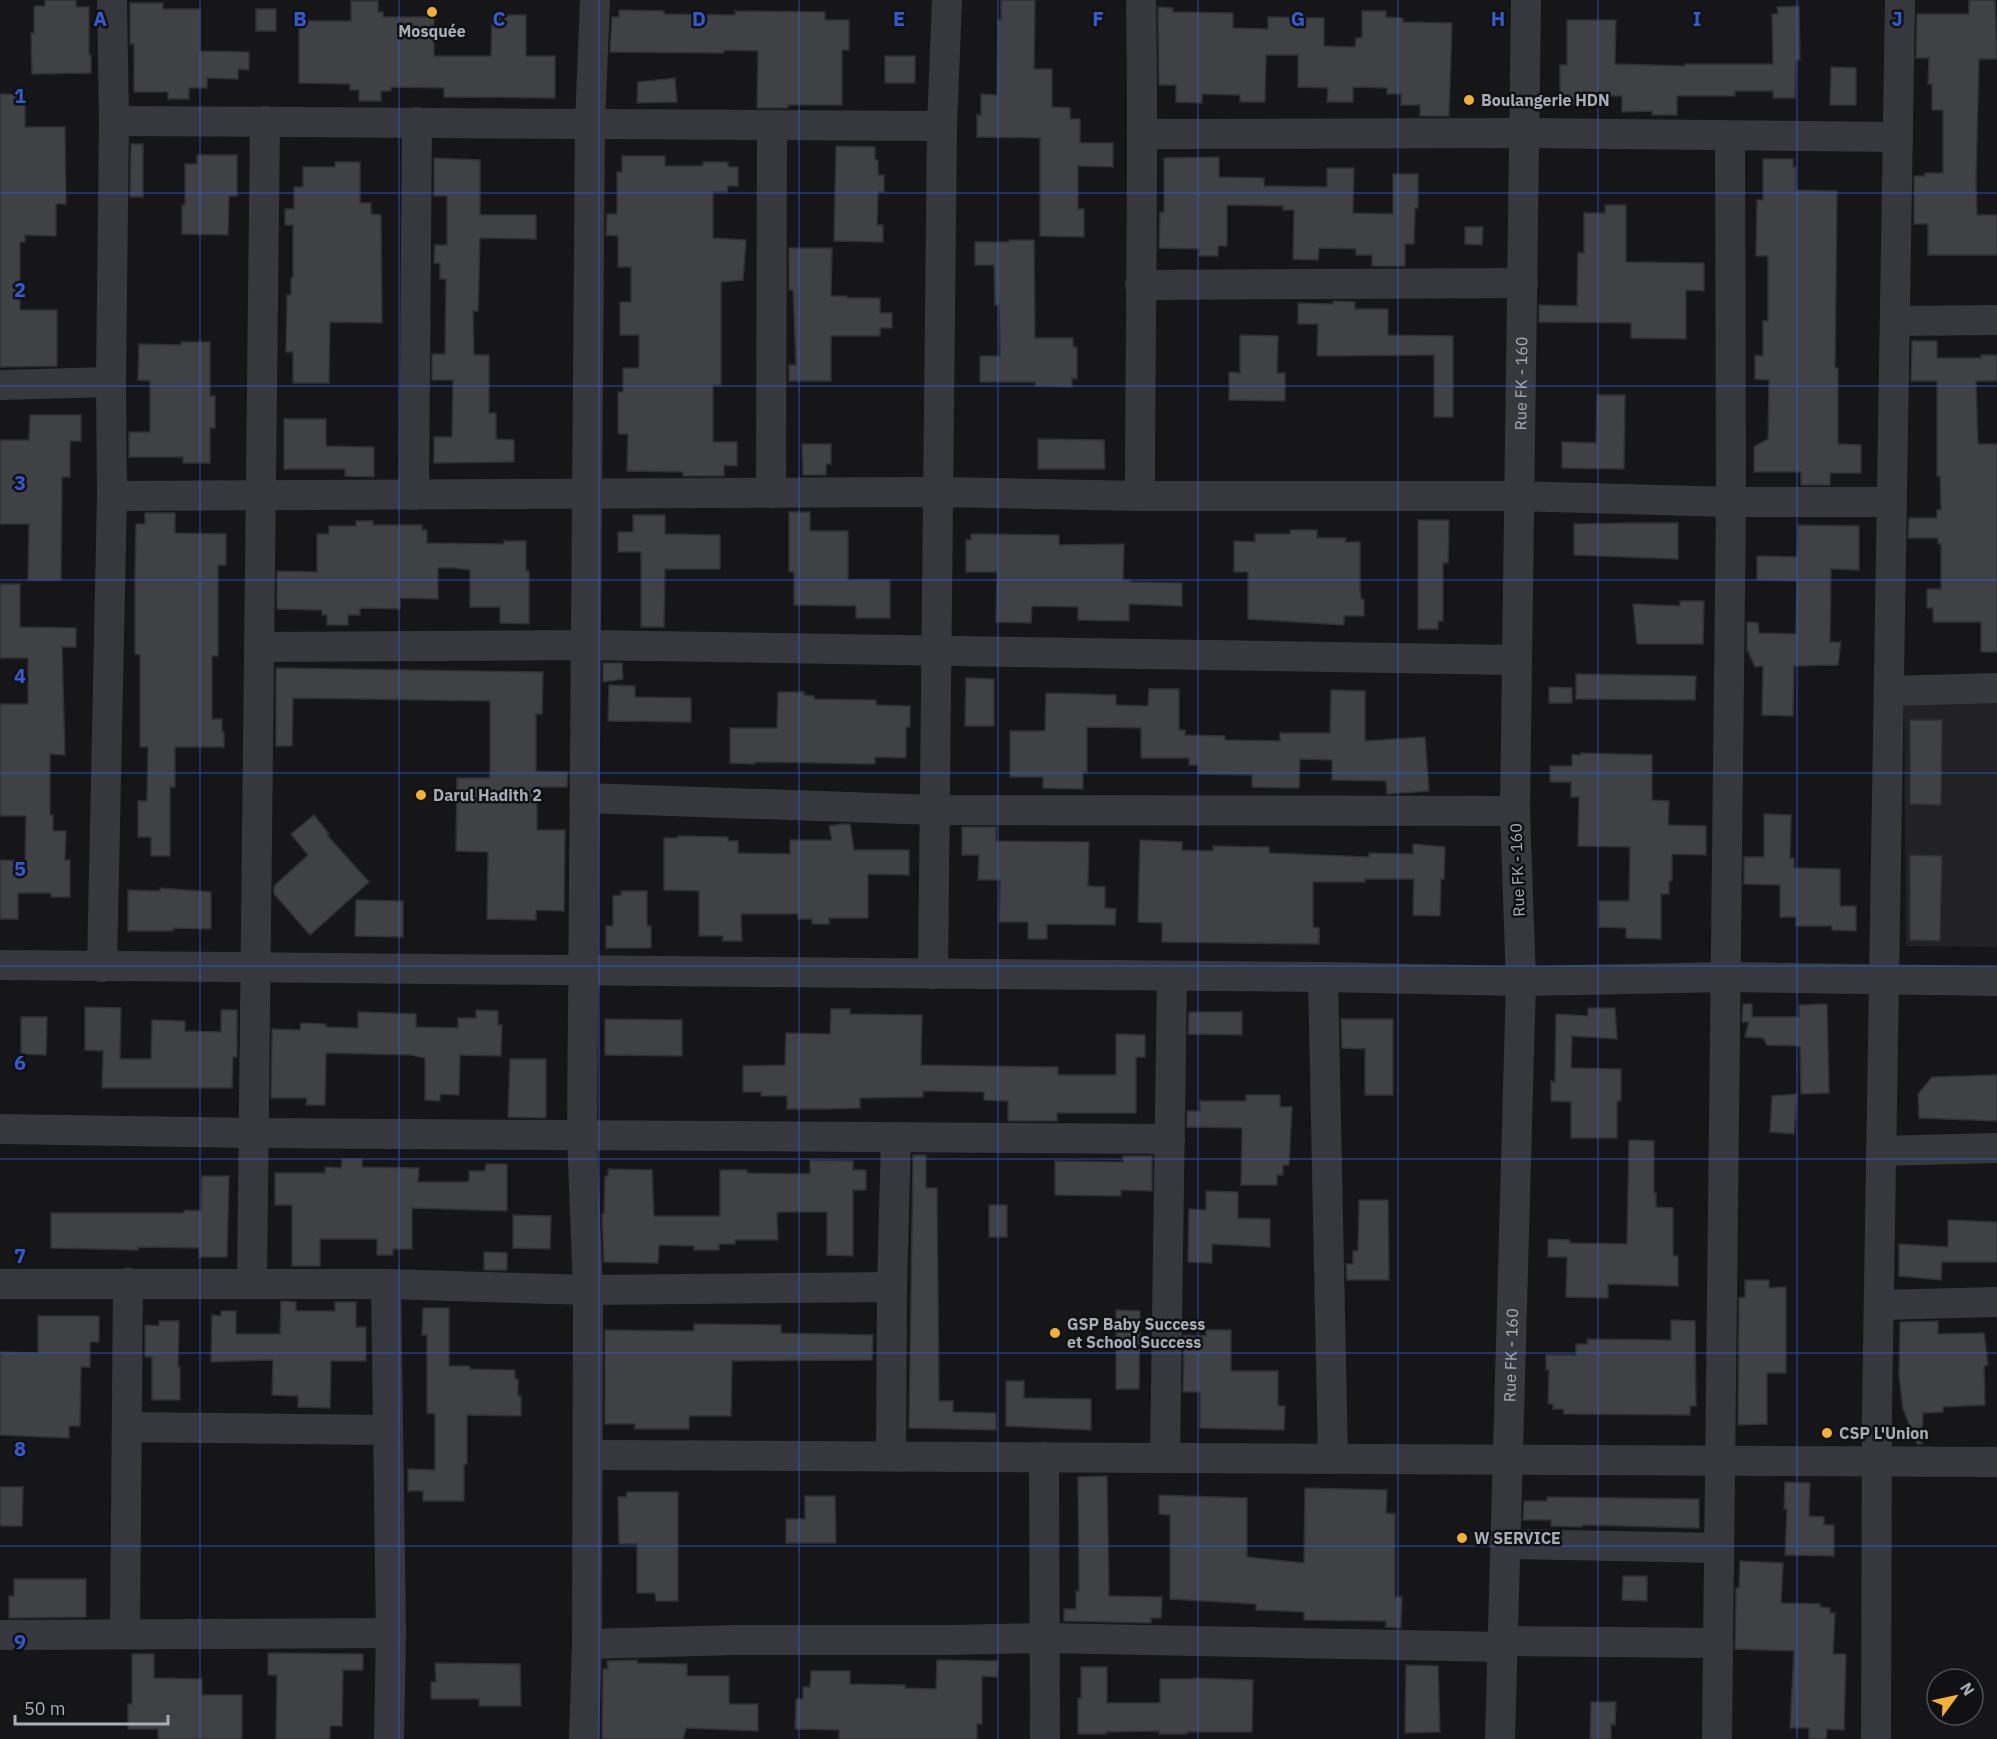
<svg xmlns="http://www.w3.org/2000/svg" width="1997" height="1739" font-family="'IBM Plex Sans',sans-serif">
  <rect width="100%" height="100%" fill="#161618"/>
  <path fill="#222225" d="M1904,701L1997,702V947L1906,946Z"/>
  <path fill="#404145" stroke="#303034" stroke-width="1.5" d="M45,0H76V7H89V55H91V73L32,74L31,33H34V6H45Z
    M1001,0H1035L1034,69H1052V107L1070,108V119H1080V143H1113V167L1078,166V209H1084V237L1040,236V138L977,137V115H981V94L997,95L998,20H1001Z
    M1969,0H1995L1997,59H1979L1976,180L1977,215H1997V255H1928V224H1914V176H1925V173H1943V110H1932V84H1928L1929,58H1916L1917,14H1969Z
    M351,1H378V12H383V17H434V56H491L492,15H526V56H555V98L444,97V88L391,87V91H381V101H359V90H350V84L299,83V21H351Z
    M130,3H163V9H200V51L249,52V70L238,69V79L207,78V88H189V99H168V92H134V44H130Z
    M1799,6L1800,60H1796L1795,98H1773V91H1735V96H1677V115H1652V111L1622,112V96H1581V105H1560V65H1567V20H1616L1615,64L1685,66V64H1773L1772,14H1778L1777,7Z
    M1158,7L1173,8V12L1233,13V28L1268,29V17L1324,18V46L1355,47L1356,38H1362V11H1386V17L1403,18V22L1452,23L1449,116H1420V105H1401V94H1387V88L1353,87V102H1327L1328,88L1298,87V55H1266L1265,102H1240V95L1202,94V103L1176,102V85H1159Z
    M256,9H276V31H256Z
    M619,10L664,11V14L735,15V11L825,12V20H849V50H842V105H788V108H757L758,51L725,50L723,53L610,52L612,17H619Z
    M885,56H915V83H885Z
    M1831,67L1856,68V105H1830Z
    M675,78L677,102L637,103L638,82Z
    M0,94L25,95V127H65L66,204H56V236L25,235V242H20V310H57V366L0,367Z
    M131,144H143V197H130Z
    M836,146L875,147V160H878V175H884V192H878L877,225H883V242L834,241Z
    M197,155H237V196H229L228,235L182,234V205H185V164H197Z
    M622,156H665V166H703V162H728V167H738V186H728L727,192H713V238L746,240L743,280L721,282V385H713V442H737V466L724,465V476H683V472L627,471L628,434H618V392H623V368H639V335H620V302H631V267H618V236L606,235L607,214H617V172H622Z
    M1219,157V177L1264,178V186L1327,187V168H1354L1353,213L1393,214V174H1418V208H1415L1414,244H1405V266H1372V255H1356V249L1319,248L1318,260L1293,259L1294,210H1283V206L1227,205V246H1218V256H1199V249L1159,248L1160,212H1164V158Z
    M434,158L480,160V215H536V239L480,238L478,311H473L474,355H489V413H496V439L514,440V462L434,463V437H452L453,380H432V354H445L446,279H440V263H434L435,245H447V196H434Z
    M1763,159H1793V167H1796V190L1837,191L1835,368H1838V444L1861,445V473H1830V485H1801V472H1754V447L1768,439L1769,380L1755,379V355L1763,356V321H1768V256H1756L1757,200H1763Z
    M335,162H360V203H371V214L381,215L382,323L330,322L329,383H293V352H286L287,295H291V278H293V225H285V209H294V187H303V167H335Z
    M1605,205H1626V262L1704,263V291L1686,290V339L1631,338V323L1539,322V305L1577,306L1578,253H1584V213H1605Z
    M1465,227H1483L1482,245L1465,244Z
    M1009,240H1034L1035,338H1073V347H1077V379L1072,378V387L1035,386V382H980V356H1000L999,305H995L994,265H975V242H1009Z
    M789,248H832L831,296H847V298H880V313H892V328H880V336H831V381H789V365H796L793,290H789Z
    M1333,301L1355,302V309H1388V335L1453,336V417H1434V355L1317,356L1318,324H1298V303L1333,304Z
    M1240,335L1278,336L1277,373H1285V401L1229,400V372L1240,373Z
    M1912,341H1937V358H1981V355H1997V381H1976L1978,444H1997V652H1981V622H1933V608H1927V589H1941V544H1938V538H1908L1909,518H1937V510H1941L1940,476H1937V381H1911Z
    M181,342H210V396H215V428H210V463H183V457H129V432H150V381L138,380L139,344L181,345Z
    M1597,395H1625L1624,469L1562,468V442L1596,443Z
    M30,415H81V441H70V477H62L61,580H28L29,524H0V440H29Z
    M284,419H326V446L374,447V477L345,476V469H284Z
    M1038,439L1104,440L1105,469H1038Z
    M802,444H831V464H826V475H803Z
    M789,512H810V531H848V580H890V618H856V606L794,605V572H789Z
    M145,513H175V533L226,534V565H218V656H212V719H222V732H224V747H175V787H170V856H151V837H138V801H147L148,747H140V655L135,654V571L136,524H145Z
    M633,515H665V534L720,535V569H665L664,627H641V552H618V532H633Z
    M1418,520H1449L1448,563H1443V621H1438V629H1418Z
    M356,521H373V525H422V530H427V543L504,544V541H526V571H529V624L500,623V607H470V570L455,568H438V599L400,598V609L360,608V615H348V625H327V615H322V610L277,609V571L317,572V534H329V526H356Z
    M1630,523H1678V559L1574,555V524Z
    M1798,525L1859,526V570L1831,569L1830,642H1841L1838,665L1794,666L1793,716L1762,715L1763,666L1755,667L1747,649V622L1758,623L1759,633L1796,634L1797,581L1757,580V556L1797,557Z
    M1290,530H1317V538H1346L1345,542H1360V589L1361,599H1364V616H1344V625L1248,619V572H1234V541L1255,542V534H1290Z
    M971,534L1059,535V545L1124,544L1123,580H1130V582L1182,583V606L1129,604V621L1078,620V607L1032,606L1031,623L996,622L997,572H966V540H971Z
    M0,584H20V627L76,628V647H62L65,755L50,754V815H53V831H66L65,860H70V897H51V893H18V919H0V860L25,861L26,816H0V704H28V658H0Z
    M1680,601H1704L1703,644H1637L1633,604L1680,606Z
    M603,663H622L623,679L603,682Z
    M276,668L543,672L542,714H536V771L568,772L567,787H537V830H565L564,911L536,910V920L487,919L488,852L456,851L457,778H489L490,775V701L293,698L292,746H276Z
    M1576,674L1696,676L1695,700L1576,699Z
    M966,678L994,679V726H965Z
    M609,685L635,686V697L691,698V722L608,721Z
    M1549,687L1572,688V703H1549Z
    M1149,689H1179V730H1185V735L1225,736V740L1280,741V733H1330L1331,690L1365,691V741L1425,737L1429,791L1387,794L1386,781L1332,780V760L1300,759L1299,788L1252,787V775L1198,774V765H1189V758H1141V728L1087,727V772H1083V789L1043,788V777H1010V731H1045L1046,693L1116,695V705L1148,706Z
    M778,692H804V695L814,696V699L876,700V705L910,706V727H906V758L875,757V764L755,762V764L730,763V728H777Z
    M1910,720H1942L1941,805L1910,804Z
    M1581,753L1652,755V800L1669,801L1668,825L1706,826V855L1672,854V881H1669V894H1661V939L1626,938V928L1599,927V901H1629L1630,847L1578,846L1579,797H1571V782H1550V766H1572V755H1581Z
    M1764,814L1791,815L1790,858H1794V868L1840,869V906H1856V931L1832,930V926H1796V917H1780V885L1744,884V857H1764Z
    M314,815L329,834L327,835L369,882L310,935L274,894V886L308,855L291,834Z
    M843,824H850L854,850H909V875L868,874V918H829V924H812V919H798V914H741L742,941H723V936H699V891L664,890V838H678V836L728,837V841H738V853L790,854V840H832L829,826Z
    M962,827H996V841L1089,842L1088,886L1105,887V908L1116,909L1115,925L1047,924V939H1028V922H999L1000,880H978L979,855H962Z
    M1140,840L1182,842V850L1213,851V846L1269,847V853L1369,857V853L1413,854V844L1445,847L1444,879H1441L1440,916L1413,915L1414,879H1365V882H1313V927L1319,928V944L1162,942V923L1138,922Z
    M1910,855L1942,856L1940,941L1910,940Z
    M160,888L211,892V929L173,928V931H128V890L158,891H160Z
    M621,891H647V926H651V948H606V926H613V896L621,895Z
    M356,900L403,901V937L355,936Z
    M1743,1004H1752V1017H1799V1005L1827,1004L1829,1093L1801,1094L1800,1046L1767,1045L1763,1038L1745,1037L1749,1022H1742Z
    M85,1007L121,1008L120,1059H151L152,1020L185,1021V1031L221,1032V1010H237V1057H233L232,1088H102L103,1051L85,1050Z
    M1588,1008H1615L1617,1039L1572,1036L1571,1068L1621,1069V1101H1617V1138H1571V1102L1551,1101V1081L1555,1082L1556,1014L1588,1016Z
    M831,1009H850V1014L922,1015L921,1065L1058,1067V1075H1116V1034L1145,1035V1057H1136V1113H1057V1121H1008V1101L984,1100V1092L923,1091V1097L860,1098V1108L827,1109H787V1096H761V1092H743V1066L785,1065L786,1033L830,1034Z
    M476,1010L498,1011V1025H502L501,1056L460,1055L459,1095L440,1094V1101L425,1100V1058L411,1055L326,1053L325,1105H306L307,1098H271L272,1029L300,1030L301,1023L326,1024V1027L358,1028V1012L416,1014V1027L458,1028V1018H476Z
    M1189,1012H1242V1035L1188,1034Z
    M21,1017H47L46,1055L21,1054Z
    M605,1019L682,1020V1056L605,1055Z
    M1341,1019H1393V1095H1365V1049L1342,1048Z
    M510,1059H546V1118L508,1117Z
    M1997,1075V1121L1919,1118L1918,1094L1932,1077Z
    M1797,1094L1794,1134L1770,1132L1772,1096Z
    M1246,1095H1280V1107H1292L1289,1165H1283V1175H1277V1185H1241L1242,1128L1187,1127V1111H1200V1101H1246Z
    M1629,1140L1654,1141V1193H1656V1207L1673,1208V1256H1678V1286L1608,1284V1298L1566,1297L1567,1257H1548V1239L1570,1240V1243L1627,1244Z
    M913,1155H926V1188H937L939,1401H953V1412L996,1413V1430L909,1428Z
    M1123,1156H1152V1191L1121,1190V1196L1055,1195V1161L1123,1162Z
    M342,1159H362V1167L419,1168L418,1182H465L469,1181V1171H485L486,1164H507V1211L412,1208V1249H393V1255H377V1239H320V1266H292V1205H275V1173H325V1167L341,1168Z
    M810,1160L853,1161V1170H866V1190H853V1256L827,1255V1212H781L777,1213L778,1240H735V1244H719V1250H694V1246L659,1245L658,1263L604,1262L602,1214H604L605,1176H608V1169L652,1170L654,1216H720V1170H747V1173L810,1174Z
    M202,1176H229L227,1257H199V1248L138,1247V1250L51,1248V1213H184V1210L201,1211Z
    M1206,1191L1238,1192V1218L1270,1219V1247L1212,1244V1263L1188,1262L1189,1209L1206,1210Z
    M1359,1200H1388L1389,1280H1347L1346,1264H1353V1251H1358Z
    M989,1205H1007V1237H989Z
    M513,1215L551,1216L550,1249L513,1248Z
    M1948,1220L1997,1222V1262H1942L1941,1280L1899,1276V1244L1948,1247Z
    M484,1252L507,1253V1270H484Z
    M1745,1280H1769V1288L1786,1287V1373H1767V1424L1738,1425L1739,1298L1745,1297Z
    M281,1301L296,1302V1311H335V1302H356V1327H366V1361H331L330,1408L298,1407V1396L272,1395L273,1360L211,1362L212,1315L221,1316V1311H236V1334H280Z
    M423,1308H449V1366H470V1369L515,1370V1379H518V1396H521V1416L467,1415V1464H464V1501H423V1491H408V1469L435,1470V1414L427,1413V1335H422Z
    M1116,1310L1140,1311L1139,1389H1116Z
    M38,1316H99V1342H90V1367H81L80,1426H69V1438L0,1435V1352L38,1353Z
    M1671,1320L1695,1321L1696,1406H1690V1415L1564,1414L1563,1409H1553V1404H1548L1549,1370H1546V1355H1576V1344H1588L1587,1339L1671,1340Z
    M159,1321H179L178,1367H180V1400H152V1357H145V1325L159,1326Z
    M1938,1321V1334L1984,1333L1988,1365L1984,1366L1985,1405L1943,1407V1412L1923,1413L1922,1444H1917L1903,1409L1899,1376L1900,1322Z
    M694,1324L781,1325V1333L873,1335L872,1360L732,1361L731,1416H689V1429H635V1424H605V1330L694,1331Z
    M1206,1330H1231V1371H1278V1406H1285L1284,1430L1200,1428V1392H1183L1184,1335L1206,1336Z
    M1006,1381H1024V1398L1091,1399V1430L1006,1426Z
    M1107,1476L1109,1596L1162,1597L1161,1618H1151V1623L1064,1621V1609H1076V1591H1079L1078,1477Z
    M1785,1482L1810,1483L1809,1516L1824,1517V1525H1834V1556L1785,1555L1787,1509H1784Z
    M0,1487H23L22,1526H0Z
    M1305,1488L1387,1490L1386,1513L1395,1514V1597H1402L1401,1628L1386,1627V1621L1304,1620V1612L1256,1610V1604L1170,1599V1515L1159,1514V1495L1247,1498V1557L1304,1563Z
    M627,1492H678V1601H656L655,1593H637V1544H619L618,1497H626Z
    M805,1496H835L836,1543H786V1519H805Z
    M1547,1497L1699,1499V1528L1582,1525V1527L1551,1526V1520H1523L1524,1501H1547Z
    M1740,1561L1783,1563L1781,1603L1820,1604V1607L1830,1608V1613H1835L1833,1654H1846L1844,1730L1827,1729L1826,1739H1809V1728H1790L1794,1651L1735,1649L1736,1588H1739Z
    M1623,1576H1647V1601L1622,1600Z
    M14,1579H86V1617L9,1618V1596H14Z
    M268,1653L363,1654V1670H343L342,1726H330V1739H276L277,1675H268Z
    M132,1654H154V1678L202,1679V1695H242V1739H158V1729H128V1704H132Z
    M637,1660V1663L687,1664V1676H729V1704H758V1731L686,1728L683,1739H602L603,1669H608L607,1661Z
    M937,1660L998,1661L997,1677L982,1676V1724H977V1739H839V1730L795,1729L796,1699H803V1687H810L811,1671H850V1684L905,1685V1688L936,1689Z
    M435,1663L520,1664L521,1706H479V1699H431V1682H436Z
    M1406,1665L1438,1666L1440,1732L1405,1733Z
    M1081,1667H1107V1703H1160V1679H1193V1678L1253,1680L1252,1732H1187V1734H1159V1731L1106,1732V1734H1078V1698H1081Z
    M1591,1702H1616L1615,1725L1611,1724V1739H1590Z"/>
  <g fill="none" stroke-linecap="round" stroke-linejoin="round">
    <g stroke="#37383d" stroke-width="30">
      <path d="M114,121L942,126"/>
      <path d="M1144,134L1525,133L1898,137"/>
      <path d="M1140,285L1523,283"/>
      <path d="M1895,321L1997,320"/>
      <path d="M0,385L111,382"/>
      <path d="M771,493L772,125"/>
      <path d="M414,495L417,122"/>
      <path d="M112,496L938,492L1140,496H1519L1731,502H1892"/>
      <path d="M1140,496C1140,331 1144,165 1141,0"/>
      <path d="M260,647L586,645L1516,660"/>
      <path d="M1889,691L1997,688"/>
      <path d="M585,798L935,810L1515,811"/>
      <path d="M0,965L1323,977L1521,981L1727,977L1997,981"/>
      <path d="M102,967L112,496L111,382L114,121L112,0"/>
      <path d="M933,974L942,126L947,0"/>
      <path d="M1323,977L1333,1459"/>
      <path d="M0,1129L255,1133L1170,1139"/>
      <path d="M1881,1151L1997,1148"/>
      <path d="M252,1283L265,121"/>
      <path d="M0,1284H386L588,1290L892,1287"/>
      <path d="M386,1284L391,1633L389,1739"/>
      <path d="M1879,1305L1997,1302"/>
      <path d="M127,1427L388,1430"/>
      <path d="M588,1455L1997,1462"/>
      <path d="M891,1456L892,1287L896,1137"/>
      <path d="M1044,1457L1045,1739"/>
      <path d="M1165,1458L1172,976"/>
      <path d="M1505,1544L1718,1548"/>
      <path d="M125,1634L128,1283"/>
      <path d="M0,1635L391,1633"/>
      <path d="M1502,1641L1718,1643"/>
      <path d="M587,1644L736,1640H950L1045,1638L1502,1647"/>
      <path d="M584,1739L587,1644L588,1290L582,1135L590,124L595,0"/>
      <path id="s1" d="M1500,1739L1521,981L1515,811L1526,0"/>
      <path d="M1717,1739L1731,502L1730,136"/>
      <path d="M1876,1739L1877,1410L1900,0"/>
    </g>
  </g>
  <path fill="none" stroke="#325cd3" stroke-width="1.5" stroke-opacity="0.55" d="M200,0V1739M399,0V1739M599,0V1739M799,0V1739M998,0V1739M1198,0V1739M1398,0V1739M1598,0V1739M1797,0V1739M0,193H1997M0,386H1997M0,580H1997M0,773H1997M0,966H1997M0,1159H1997M0,1353H1997M0,1546H1997"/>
  <g fill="#f2b134" stroke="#111113" stroke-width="2">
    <circle cx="432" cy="12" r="6"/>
    <circle cx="1469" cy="100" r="6"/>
    <circle cx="421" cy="795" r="6"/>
    <circle cx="1055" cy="1333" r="6"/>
    <circle cx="1827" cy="1433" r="6"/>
    <circle cx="1462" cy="1538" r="6"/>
  </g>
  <g text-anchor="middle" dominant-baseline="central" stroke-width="5" stroke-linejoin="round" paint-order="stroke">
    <g font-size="16" font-weight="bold" fill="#a8adb8" stroke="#111113" text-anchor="start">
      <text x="432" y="31" text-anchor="middle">Mosquée</text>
      <text x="1481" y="100">Boulangerie HDN</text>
      <text x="433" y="795">Darul Hadith 2</text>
      <text x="1067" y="1324">GSP Baby Success<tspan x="1067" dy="18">et School Success</tspan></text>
      <text x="1839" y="1433">CSP L'Union</text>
      <text x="1474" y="1538">W SERVICE</text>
    </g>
    <g font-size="16" fill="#a8adb8" stroke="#111113">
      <text stroke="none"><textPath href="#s1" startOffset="1356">Rue FK - 160</textPath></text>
      <text transform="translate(1517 870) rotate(-92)">Rue FK - 160</text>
      <text stroke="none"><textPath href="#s1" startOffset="384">Rue FK - 160</textPath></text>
    </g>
  </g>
  <g font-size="20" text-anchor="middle" font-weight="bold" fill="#325cd3" stroke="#111113" stroke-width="5" stroke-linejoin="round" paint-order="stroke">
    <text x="100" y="26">A</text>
    <text x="300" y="26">B</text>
    <text x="499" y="26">C</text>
    <text x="699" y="26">D</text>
    <text x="899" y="26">E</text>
    <text x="1098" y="26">F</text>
    <text x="1298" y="26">G</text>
    <text x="1498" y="26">H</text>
    <text x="1697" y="26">I</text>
    <text x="1897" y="26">J</text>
    <text x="20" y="103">1</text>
    <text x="20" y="297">2</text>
    <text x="20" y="490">3</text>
    <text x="20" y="683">4</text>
    <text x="20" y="876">5</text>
    <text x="20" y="1070">6</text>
    <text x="20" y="1263">7</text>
    <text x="20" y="1456">8</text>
    <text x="20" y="1649">9</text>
  </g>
  <g transform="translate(1955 1697) rotate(57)"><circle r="28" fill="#111113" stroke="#4d4f55" stroke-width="1.5"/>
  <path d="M0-4.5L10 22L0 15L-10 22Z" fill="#f2b134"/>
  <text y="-9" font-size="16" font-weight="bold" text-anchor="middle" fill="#a8adb8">N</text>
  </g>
  <path d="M15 1715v9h153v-9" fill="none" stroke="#a8adb8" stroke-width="3"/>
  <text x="24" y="1715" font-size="18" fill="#a8adb8" stroke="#111113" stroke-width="4.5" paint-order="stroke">50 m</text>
</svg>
